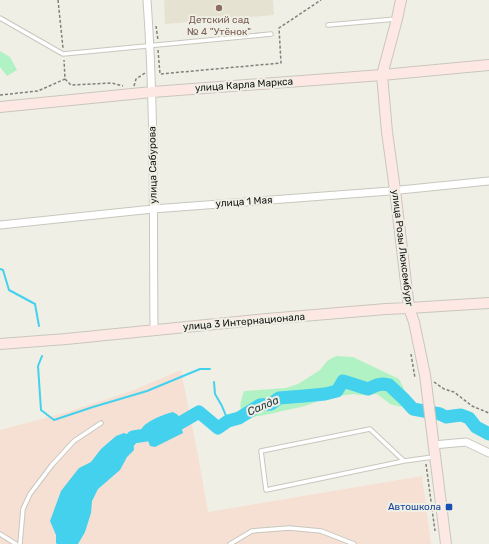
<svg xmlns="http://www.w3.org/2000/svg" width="489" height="544" font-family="Rubik,sans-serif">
  <rect width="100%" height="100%" fill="#f0efe6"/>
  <path fill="#e5e2d2" d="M164,0H273L274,15L165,24Z"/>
  <path fill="#f6e0d3" d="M181,370L197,450L208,512L422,476L431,544H0V430L64,413L134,390Z"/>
  <path fill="#b1f2c4" d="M0,51L10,57L17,70L7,76L0,67Z
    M336,356L353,357L399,379L405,391L404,399L401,407L390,404L377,394L361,395L353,394L327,398L305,406L265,415L246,418C237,409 241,401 244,391L286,388L298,384L320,370L327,361Z"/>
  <path fill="#43d1ed" d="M173,412L178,415L183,433L155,447L150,446L146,435L141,430C144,422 164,414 173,412Z
    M124,433L133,437L134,450L127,457L120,470L98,489L92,501L91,513L85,532L78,544H57L56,543V535L50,521L61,491L79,468L91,462L101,449L116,436Z"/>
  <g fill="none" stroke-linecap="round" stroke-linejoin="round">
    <path stroke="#43d1ed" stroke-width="2" d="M0,269L3,270L9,290L35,304L39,326
      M42,356L38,366L41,410L54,420L93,407L147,391L200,369H210
      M214,382L215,394L222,406L228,421"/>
    <path stroke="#43d1ed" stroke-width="13" d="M121,450L133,437L146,435L180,423L199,412L218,428L228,421L239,418L260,405L271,404L279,398L304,396L325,394L337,391L343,381L368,389L377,385L383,384L389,385L404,399L413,409L440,414L446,417L453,416L461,415L469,418L476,427L489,434"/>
    <g stroke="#c8c7be" stroke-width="5.5">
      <path id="lane" d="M0,18L63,54L271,34
        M328,25L396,19
        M404,461L266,490L261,451L370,429L404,461L433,457
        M0,534L16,544
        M20,544L23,509L30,494L52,465L74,441L101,423
        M230,544L252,531L289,528L321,531L354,544"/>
    </g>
    <g stroke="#c8c7be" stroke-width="9">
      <path id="street" d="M147,0C155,110 153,220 154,330
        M0,225L153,209L390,191L489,181
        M433,445L466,442L489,453"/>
    </g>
    <g stroke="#c8c7be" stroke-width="12">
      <path id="secondary" d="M401,0L397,19L382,75L387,132L395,190L409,308L414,322L425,375L446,544
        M0,107L152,92L382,75L489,65
        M0,344L66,339L267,319L386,309L409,308L489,303"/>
    </g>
    <path stroke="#81807a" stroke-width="1.5" stroke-dasharray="3 2" stroke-linecap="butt" d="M58,0L63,48
      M156,26L158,40
      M158,50L160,74L281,63L279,28L321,0
      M65,79L71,85L112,83L123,86
      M134,86L136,79L145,73
      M0,95L38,91L65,79L64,60
      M411,354L415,378
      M434,382L444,389L454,392L472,406L489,413
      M426,464L435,531"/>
    <use href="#lane" stroke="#fff" stroke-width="3.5"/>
    <use href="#street" stroke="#fff" stroke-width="7"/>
    <use href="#secondary" stroke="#fde8e4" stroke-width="10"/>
  </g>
  <circle fill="#8d6e63" stroke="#f0efe6" stroke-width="1.5" cx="219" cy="8" r="4"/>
  <rect fill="#1a4fb4" stroke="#f0efe6" stroke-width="1.5" x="445" y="503" width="8" height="8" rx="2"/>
  <g text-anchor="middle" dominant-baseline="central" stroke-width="4" stroke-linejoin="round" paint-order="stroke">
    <g font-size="10" fill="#785e54" stroke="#f0efe6">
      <text x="219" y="20">Детский сад<tspan x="219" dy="12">№ 4 "Утёнок"</tspan></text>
    </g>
    <g font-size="10" fill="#151411" stroke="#f0efe6">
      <text transform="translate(244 85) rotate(-4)">улица Карла Маркса</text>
      <text transform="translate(153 165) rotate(-91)">улица Сабурова</text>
      <text transform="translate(244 202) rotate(-4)">улица 1 Мая</text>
      <text transform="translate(402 248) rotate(83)">улица Розы Люксембург</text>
      <text transform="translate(244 322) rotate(-5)">улица 3 Интернационала</text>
    </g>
    <g font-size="10" fill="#164399" stroke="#f0efe6" text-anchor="end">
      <text x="441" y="507">Автошкола</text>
    </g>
    <g font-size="11" font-style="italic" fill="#233a40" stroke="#f0efe6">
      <text transform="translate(263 406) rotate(-23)">Салда</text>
    </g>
  </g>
</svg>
